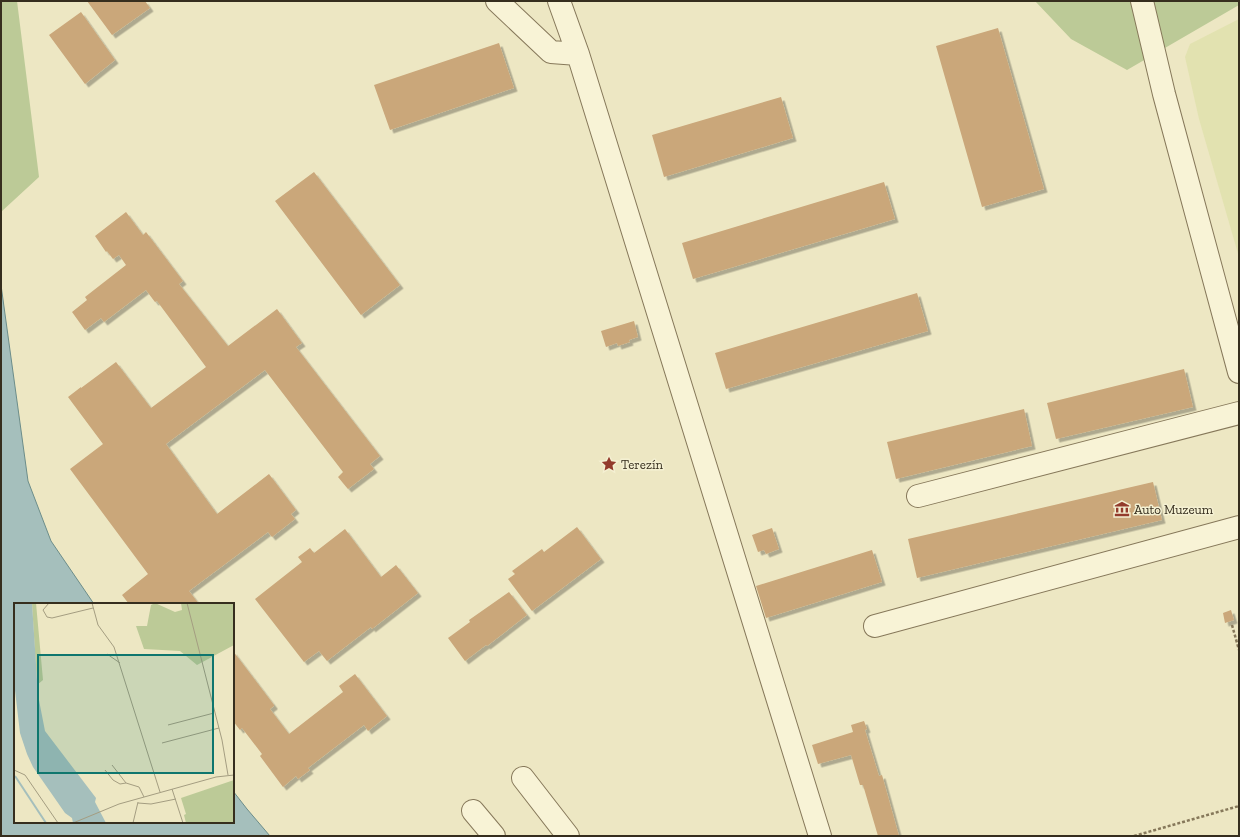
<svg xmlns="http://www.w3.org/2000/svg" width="1240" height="837" font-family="'Zilla Slab',serif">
  <defs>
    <filter id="shadow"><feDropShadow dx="3.5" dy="3.5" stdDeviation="0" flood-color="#0004"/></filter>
  </defs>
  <rect width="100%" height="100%" fill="#ede7c3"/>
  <path fill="#e2e2b0" d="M1239,19V257L1199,119L1185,57L1190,44Z"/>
  <path fill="#bcca97" d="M1,1H17L39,177L1,212Z
    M1035,1H1239V5L1127,70L1071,39Z"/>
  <path fill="#a5bfbc" stroke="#6c8d8a" d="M1,285L28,481L51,541L94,604H15V822H233V791L247,809L270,836H1Z"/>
  <path fill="#caa77a" filter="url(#shadow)" d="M87,1H145L150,8L112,35Z
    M81,12L115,60L85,84L49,35Z
    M998,28L1044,189L982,207L936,46Z
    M499,43L514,88L390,130L374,85Z
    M781,97L793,138L664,177L652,135Z
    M314,172L400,285L361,315L275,201Z
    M884,182L895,219L693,279L682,243Z
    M126,212L143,235L146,232L183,281L179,284L228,346L277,309L302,343L296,347L380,456L370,464L374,469L348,489L338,477L343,472L265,370L166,444L217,514L269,474L296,510L291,514L295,519L272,537L268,532L189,591L199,604H129L122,595L148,574L70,469L103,444L68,397L81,387V388L116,362L151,408L206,367L157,301L155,302L146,290L104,322L101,318L85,330L72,312L87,300L85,297L126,265L119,255L113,259L107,251L106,252L95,236Z
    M917,293L928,331L726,389L715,353Z
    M634,321L638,337L629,340L630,342L618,346L617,343L606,347L601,331Z
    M1184,369L1193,407L1056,439L1047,403Z
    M1024,409L1032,446L896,479L887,442Z
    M1153,482L1162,520L917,578L908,539Z
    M577,527L601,559L532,611L508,579L515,574L512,571L542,549L544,552Z
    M772,528L779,549L766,554L764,550L758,552L752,535Z
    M345,529L381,577L396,565L418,593L372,629L371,627L327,661L319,651L304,662L255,599L302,562L298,557L310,548L314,553Z
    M872,550L882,582L766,618L756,586Z
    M509,592L527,615L487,646L486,645L465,661L448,638L470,622L469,620Z
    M1231,610L1234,620L1225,623L1223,613Z
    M233,651L274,705V706L270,709L289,734L343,692L339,686L355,674L387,716L368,731L364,725L308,768L310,770L298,779L296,776L283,787L260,756L262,754L242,728L240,730L233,721Z
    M864,721L867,729L865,730L879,776L882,775L899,836H878L863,785H860L851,755L818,764L812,745L853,732L851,725Z"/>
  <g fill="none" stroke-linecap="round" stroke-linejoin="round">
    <g stroke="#86785a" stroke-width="24">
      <path id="minor" d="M497,1L551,52L578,54
        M559,1L578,54L820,836
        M1142,1L1164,94L1239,372
        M918,496L1239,413
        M875,626L1239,527
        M523,778L568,836
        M473,811L494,836"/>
    </g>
    <path stroke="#86785a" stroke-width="2.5" stroke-dasharray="3 2" stroke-linecap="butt" d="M1232,625L1239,650
      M1134,836L1239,806"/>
    <use href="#minor" stroke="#f8f3d6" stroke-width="22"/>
  </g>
  <defs>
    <g id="sight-bare" transform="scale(1.2)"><path d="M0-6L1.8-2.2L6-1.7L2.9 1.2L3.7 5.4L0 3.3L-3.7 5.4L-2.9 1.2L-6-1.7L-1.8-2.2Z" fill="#933b2c" stroke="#f4f0d2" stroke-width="2.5" paint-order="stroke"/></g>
    <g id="museum-bare" transform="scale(1.2)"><path d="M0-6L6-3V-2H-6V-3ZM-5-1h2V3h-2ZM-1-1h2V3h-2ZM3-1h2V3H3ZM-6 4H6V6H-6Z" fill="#933b2c" stroke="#f4f0d2" stroke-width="2.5" paint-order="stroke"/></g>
  </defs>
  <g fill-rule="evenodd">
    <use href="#sight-bare" x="609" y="464"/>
    <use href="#museum-bare" x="1122" y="509"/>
  </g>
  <g text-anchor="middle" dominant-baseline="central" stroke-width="3" stroke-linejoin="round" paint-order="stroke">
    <g font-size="13" fill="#362e1e" stroke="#f4f0d2" text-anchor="start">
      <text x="621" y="464">Terezín</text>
      <text x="1134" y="509">Auto Muzeum</text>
    </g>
  </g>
  <g transform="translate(14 603)">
    <rect width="220" height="220" fill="#ede7c3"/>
    <path d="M18,0H22L29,77L23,82ZM141,0L161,9L168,7L167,0H220V42L183,62L166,48L130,46L122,23H133L137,2ZM220,177V220H172L170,212L172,211L167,195Z" fill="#bcca97"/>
    <path d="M0,0H18L24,92L31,128L82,195L81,199L92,220H59L58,215L51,210L19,164L13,151L6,130L0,79Z" fill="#a5bfbc"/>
    <path fill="none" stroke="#a5bfbc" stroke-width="2" d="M1,173L32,220"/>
    <path fill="none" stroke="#a49d81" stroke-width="1" d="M35,0L29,7L33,14L38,15L79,5M78,0L84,22L100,44L146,189M173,0L208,137L214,172M93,51L106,60M154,122L200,110M148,140L205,125M98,162L112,180L125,184L130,194M0,167L11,172L44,220M91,167L99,177L106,181L112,180M158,186L169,220M124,200L137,201L162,196M59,220L105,201L202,174L220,172M119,220L124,199"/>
    <path fill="#0f766e" fill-opacity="0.15" stroke="#0f766e" stroke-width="2" d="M24,52H199V170H24Z"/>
    <rect width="220" height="220" fill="none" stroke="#362e1e" stroke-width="2"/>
  </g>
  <rect width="1240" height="837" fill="none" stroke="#362e1e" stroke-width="4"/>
</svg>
